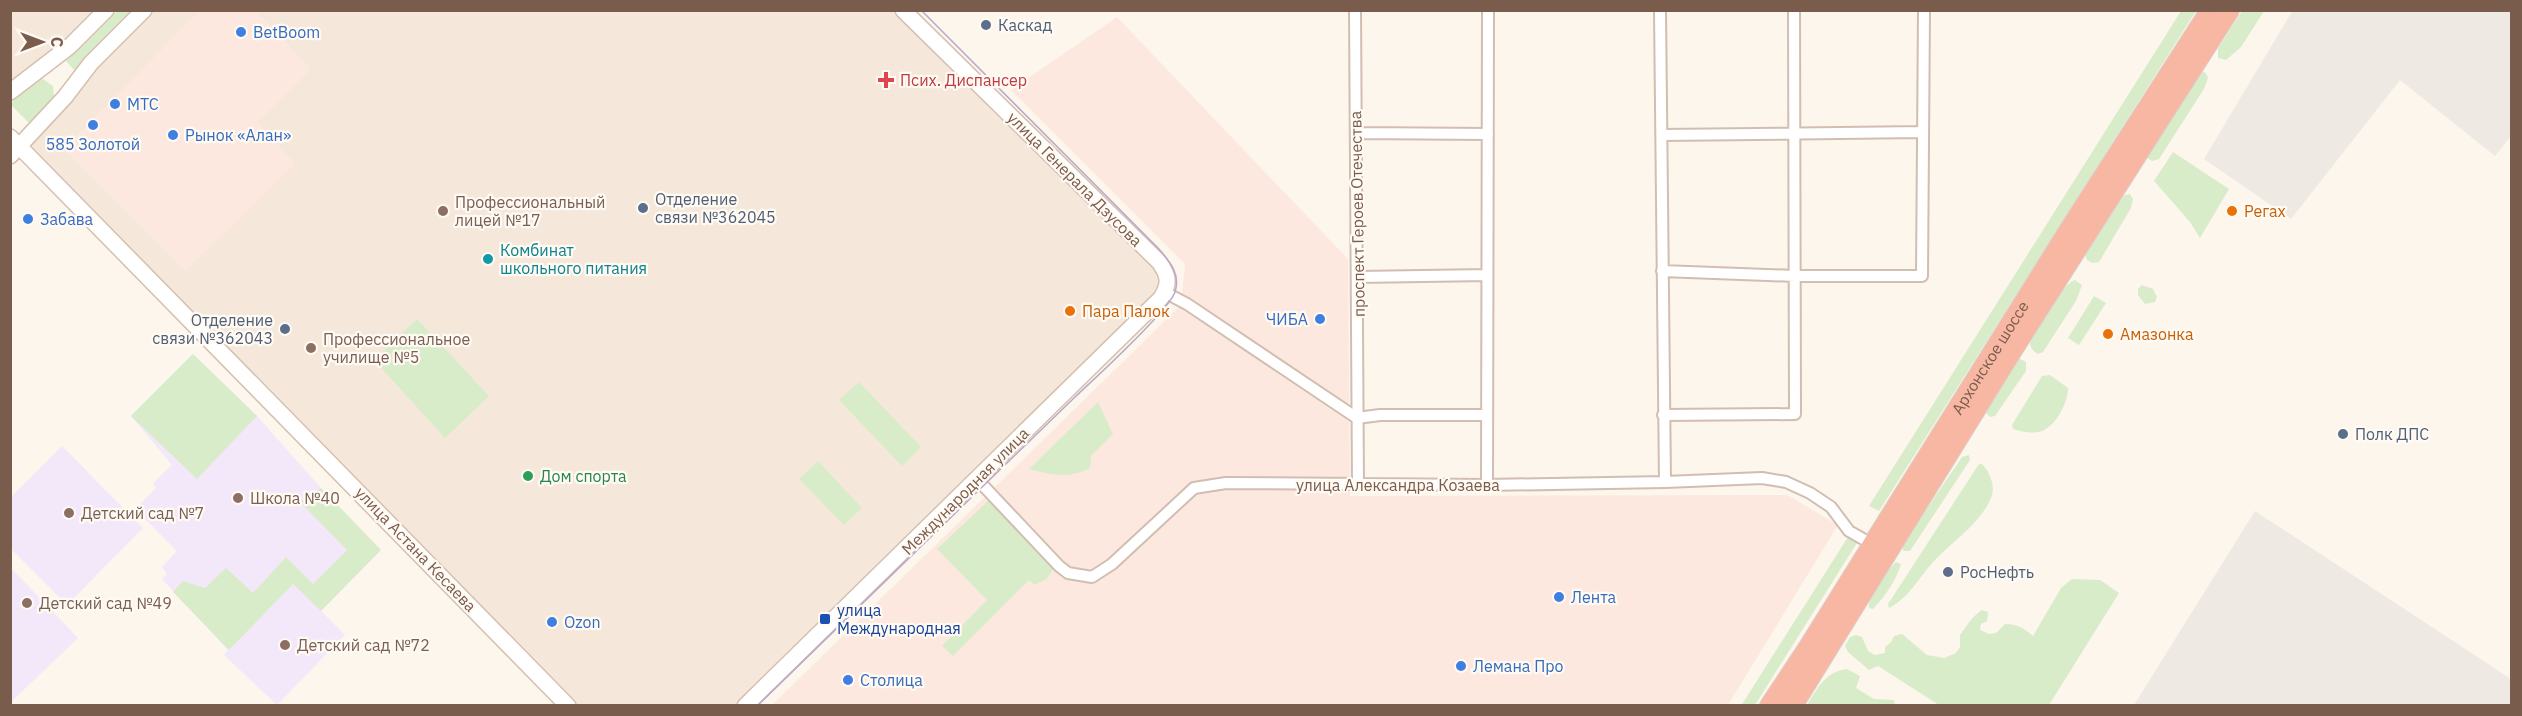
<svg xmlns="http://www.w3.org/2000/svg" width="2522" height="716" font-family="'IBM Plex Sans',sans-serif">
  <rect width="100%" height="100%" fill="#fdf6ec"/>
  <path fill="#f5e8da" d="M11,11H106L11,92Z
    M144,11H201L64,149L257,122L310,69L255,11H903L1014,118L1169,283L745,705H568L20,147Z"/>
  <path fill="#fde8e0" d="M201,10L255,11L310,69L257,122L295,164L185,271L64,149Z
    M1117,17L1348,259L1350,496L1787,495L1838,525L1728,705L771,706L1181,305L1185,264L1011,90Z"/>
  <path fill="#efe9e4" d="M2293,10L2511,11V136L2495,156L2400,80L2291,219L2204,159Z
    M2255,511L2511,679V705H2134Z"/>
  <path fill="#f3e8fa" d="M193,354L257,416L321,488L381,550L321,611L345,635L277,705L224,655L228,650L162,579L167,574L162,567L177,551L135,509L156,488L153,483L172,465L131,416Z
    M62,446L143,528L67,605L10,548L11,497Z
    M11,568L78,638L11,702Z"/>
  <path fill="#d8ecc9" d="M117,11H136L75,71L66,61Z
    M2181,11H2196L1879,511L1869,506Z
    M2242,11H2264L2241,47L2226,60L2218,58V48Z
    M2200,70L2206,73L2208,78L2204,89L2159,159L2152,161L2144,156Z
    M43,79L53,86L54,97L29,123L10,104L37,80Z
    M2173,152L2229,189L2200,238L2190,222L2154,181Z
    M2130,194L2133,199L2131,208L2099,262L2092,263L2087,260L2085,254L2118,201L2125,195Z
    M2075,280L2082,285L2076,301L2043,352L2038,354C2033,351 2030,348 2030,343C2031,330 2064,283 2075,280Z
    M2142,285L2153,289L2157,297L2155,302L2145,304L2138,295V289Z
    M2094,296L2106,303L2079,345L2068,338Z
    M417,319L489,396L445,438L374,360Z
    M193,354L257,416L197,479L131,416Z
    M2018,358L2026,362V371L1995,416L1990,417L1985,412Z
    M2050,375L2068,388C2068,402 2057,425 2042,431C2033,434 2022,432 2013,429L2012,425L2042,376Z
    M859,382L921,447L902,466L839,400Z
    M1098,402L1113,434L1091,456L1090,468C1070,479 1051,475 1029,469Z
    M1969,455L1970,460L1910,551H1903V544L1962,457Z
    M818,461L862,508L844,525L799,479Z
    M1979,464H1982C1990,472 1996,487 1991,498C1980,524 1953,541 1934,561C1920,576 1909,598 1889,608L1888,604Z
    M321,488L381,550L321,611L293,584L229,650L173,592L183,581L205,588L226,568L253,593L286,557L313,584L347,550L300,502Z
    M988,501L1052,565L1053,569L1047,579L1034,585L1029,580L953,656L942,646L987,600L937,549Z
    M1853,529L1862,535L1755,705L1741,706Z
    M1896,562L1901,564C1897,579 1884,598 1873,609L1869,608C1867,598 1888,569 1896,562Z
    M2072,579L2100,580L2119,593L2049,705H1939L1878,666L1869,670L1848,652L1845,646L1850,637L1856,635L1862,637L1868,651L1875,655L1885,653V647L1891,642L1894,636L1902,634L1927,655L1944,658L1956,653L1960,647V635C1966,627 1973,615 1982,610L1988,612L1987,621L1981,624L1980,630L1989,634L1996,633L2005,624C2017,624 2024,628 2033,636L2061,588Z
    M1847,669L1860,676L1856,688L1874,699L1894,700L1895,705H1807C1817,689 1826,671 1847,669Z"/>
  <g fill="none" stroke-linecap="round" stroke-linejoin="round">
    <g stroke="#d1beb0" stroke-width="14">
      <path id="street" d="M1355,10L1358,485
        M1660,10L1665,482
        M1356,133L1488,134
        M1662,135L1922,132
        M1662,271L1795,276H1922L1924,10
        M1358,277L1487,275
        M1164,292L1187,304L1357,418L1380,415H1487
        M1663,415L1795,414L1794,10
        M976,478L1059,566L1068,573L1092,577L1112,564L1194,488L1226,483L1487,485L1665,482L1762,478L1786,482L1810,493L1831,507L1849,531L1877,547
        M1487,485L1488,10"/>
    </g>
    <g stroke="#d6c0b0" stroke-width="18">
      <path id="secondary" d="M10,92L70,46L106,10
        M10,137L568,706
        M10,156L65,97L91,63L144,10
        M745,706L1161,298C1170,283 1169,276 1159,262L903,10"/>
    </g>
    <g stroke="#dad1cd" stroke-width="22">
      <g id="highway">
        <path id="s1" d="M1770,706L1809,647L2072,226L2211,10"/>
        <path d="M1792,706L2014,347L2229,10"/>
      </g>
    </g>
    <use href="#street" stroke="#fff" stroke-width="10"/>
    <use href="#secondary" stroke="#fff" stroke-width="15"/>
    <use href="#highway" stroke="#f7b7a3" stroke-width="20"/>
    <path stroke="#b9a8c9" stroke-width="1.5" d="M757,706C863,602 969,500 1075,397C1094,379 1168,312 1175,292C1181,273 1169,261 1158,248L921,10"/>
  </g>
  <g fill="#5c6f8a" stroke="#fffaf3" stroke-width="2">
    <circle cx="986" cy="25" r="6"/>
    <circle cx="643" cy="208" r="6"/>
    <circle cx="285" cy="329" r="6"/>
    <circle cx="2343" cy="434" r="6"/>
    <circle cx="1948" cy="572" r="6"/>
  </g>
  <g fill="#3f7fe0" stroke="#fffaf3" stroke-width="2">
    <circle cx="241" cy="32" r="6"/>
    <circle cx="115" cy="104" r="6"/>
    <circle cx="93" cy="125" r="6"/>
    <circle cx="173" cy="135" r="6"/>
    <circle cx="28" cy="219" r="6"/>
    <circle cx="1320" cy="319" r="6"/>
    <circle cx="1559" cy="597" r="6"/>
    <circle cx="552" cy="622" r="6"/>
    <circle cx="1461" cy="666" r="6"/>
    <circle cx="848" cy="680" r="6"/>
  </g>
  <path fill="#e0444e" stroke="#fffaf3" stroke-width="2" d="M883 71h6v6h6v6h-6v6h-6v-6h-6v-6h6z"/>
  <g fill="#8d6e63" stroke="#fffaf3" stroke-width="2">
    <circle cx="443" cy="211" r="6"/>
    <circle cx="311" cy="348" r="6"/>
    <circle cx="238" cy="498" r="6"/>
    <circle cx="69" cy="513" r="6"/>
    <circle cx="27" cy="603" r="6"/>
    <circle cx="285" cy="645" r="6"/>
  </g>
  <g fill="#e8710a" stroke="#fffaf3" stroke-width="2">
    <circle cx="2232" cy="211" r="6"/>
    <circle cx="1070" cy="311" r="6"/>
    <circle cx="2108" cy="334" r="6"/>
  </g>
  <circle fill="#0f9aa8" stroke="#fffaf3" stroke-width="2" cx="488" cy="259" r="6"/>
  <circle fill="#2e9e5b" stroke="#fffaf3" stroke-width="2" cx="528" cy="476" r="6"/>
  <rect fill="#1a4fb4" stroke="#fffaf3" stroke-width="2" x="819" y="613" width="12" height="12" rx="3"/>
  <g text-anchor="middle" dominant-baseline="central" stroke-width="4.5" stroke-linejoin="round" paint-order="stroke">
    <g font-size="16" fill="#4e5e75" stroke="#fffaf3" text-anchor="start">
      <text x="998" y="25">Каскад</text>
      <text x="655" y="199">Отделение<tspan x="655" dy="18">связи №362045</tspan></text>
      <text x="273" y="320" text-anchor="end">Отделение<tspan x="273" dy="18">связи №362043</tspan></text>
      <text x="2355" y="434">Полк ДПС</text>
      <text x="1960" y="572">РосНефть</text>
    </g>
    <g font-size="16" fill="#366cbe" stroke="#fffaf3" text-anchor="start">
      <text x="253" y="32">BetBoom</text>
      <text x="127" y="104">МТС</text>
      <text x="185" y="135">Рынок «Алан»</text>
      <text x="93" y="144" text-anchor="middle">585 Золотой</text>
      <text x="40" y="219">Забава</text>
      <text x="1308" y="319" text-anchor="end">ЧИБА</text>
      <text x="1571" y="597">Лента</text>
      <text x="564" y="622">Ozon</text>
      <text x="1473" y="666">Лемана Про</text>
      <text x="860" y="680">Столица</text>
    </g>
    <g font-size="16" fill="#be3a42" stroke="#fffaf3" text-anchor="start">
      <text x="900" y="80">Псих. Диспансер</text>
    </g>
    <g font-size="16" fill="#7a5c4d" stroke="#fffaf3">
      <text transform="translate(1075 179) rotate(45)">улица Генерала Дзусова</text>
      <text transform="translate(1357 214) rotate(-91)">проспект Героев Отечества</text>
      <text stroke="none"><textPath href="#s1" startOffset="412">Архонское шоссе</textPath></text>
      <text x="1398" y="485">улица Александра Козаева</text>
      <text transform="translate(965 491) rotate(-45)">Международная улица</text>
      <text transform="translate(416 549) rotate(46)">улица Астана Кесаева</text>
    </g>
    <g font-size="16" fill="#785e54" stroke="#fffaf3" text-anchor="start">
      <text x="455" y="202">Профессиональный<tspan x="455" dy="18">лицей №17</tspan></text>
      <text x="323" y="339">Профессиональное<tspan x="323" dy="18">училище №5</tspan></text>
      <text x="250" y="498">Школа №40</text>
      <text x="81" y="513">Детский сад №7</text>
      <text x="39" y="603">Детский сад №49</text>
      <text x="297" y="645">Детский сад №72</text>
    </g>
    <g font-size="16" fill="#c56008" stroke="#fffaf3" text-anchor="start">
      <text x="2244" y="211">Регах</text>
      <text x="1082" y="311">Пара Палок</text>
      <text x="2120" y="334">Амазонка</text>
    </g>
    <g font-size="16" fill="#0d838f" stroke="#fffaf3" text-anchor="start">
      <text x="500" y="250">Комбинат<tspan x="500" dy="18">школьного питания</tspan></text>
    </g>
    <g font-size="16" fill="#27864d" stroke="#fffaf3" text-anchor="start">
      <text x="540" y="476">Дом спорта</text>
    </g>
    <g font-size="16" fill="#164399" stroke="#fffaf3" text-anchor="start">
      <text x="837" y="610">улица<tspan x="837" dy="18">Международная</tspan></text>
    </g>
  </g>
  <rect width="2522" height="716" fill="none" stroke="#7a5c4d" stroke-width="24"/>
  <g transform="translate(42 42) rotate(90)" stroke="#fffaf3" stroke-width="4.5" paint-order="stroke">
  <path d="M0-4.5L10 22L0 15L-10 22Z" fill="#7a5c4d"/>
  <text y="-9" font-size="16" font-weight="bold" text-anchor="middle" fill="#7a5c4d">С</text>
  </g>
</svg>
